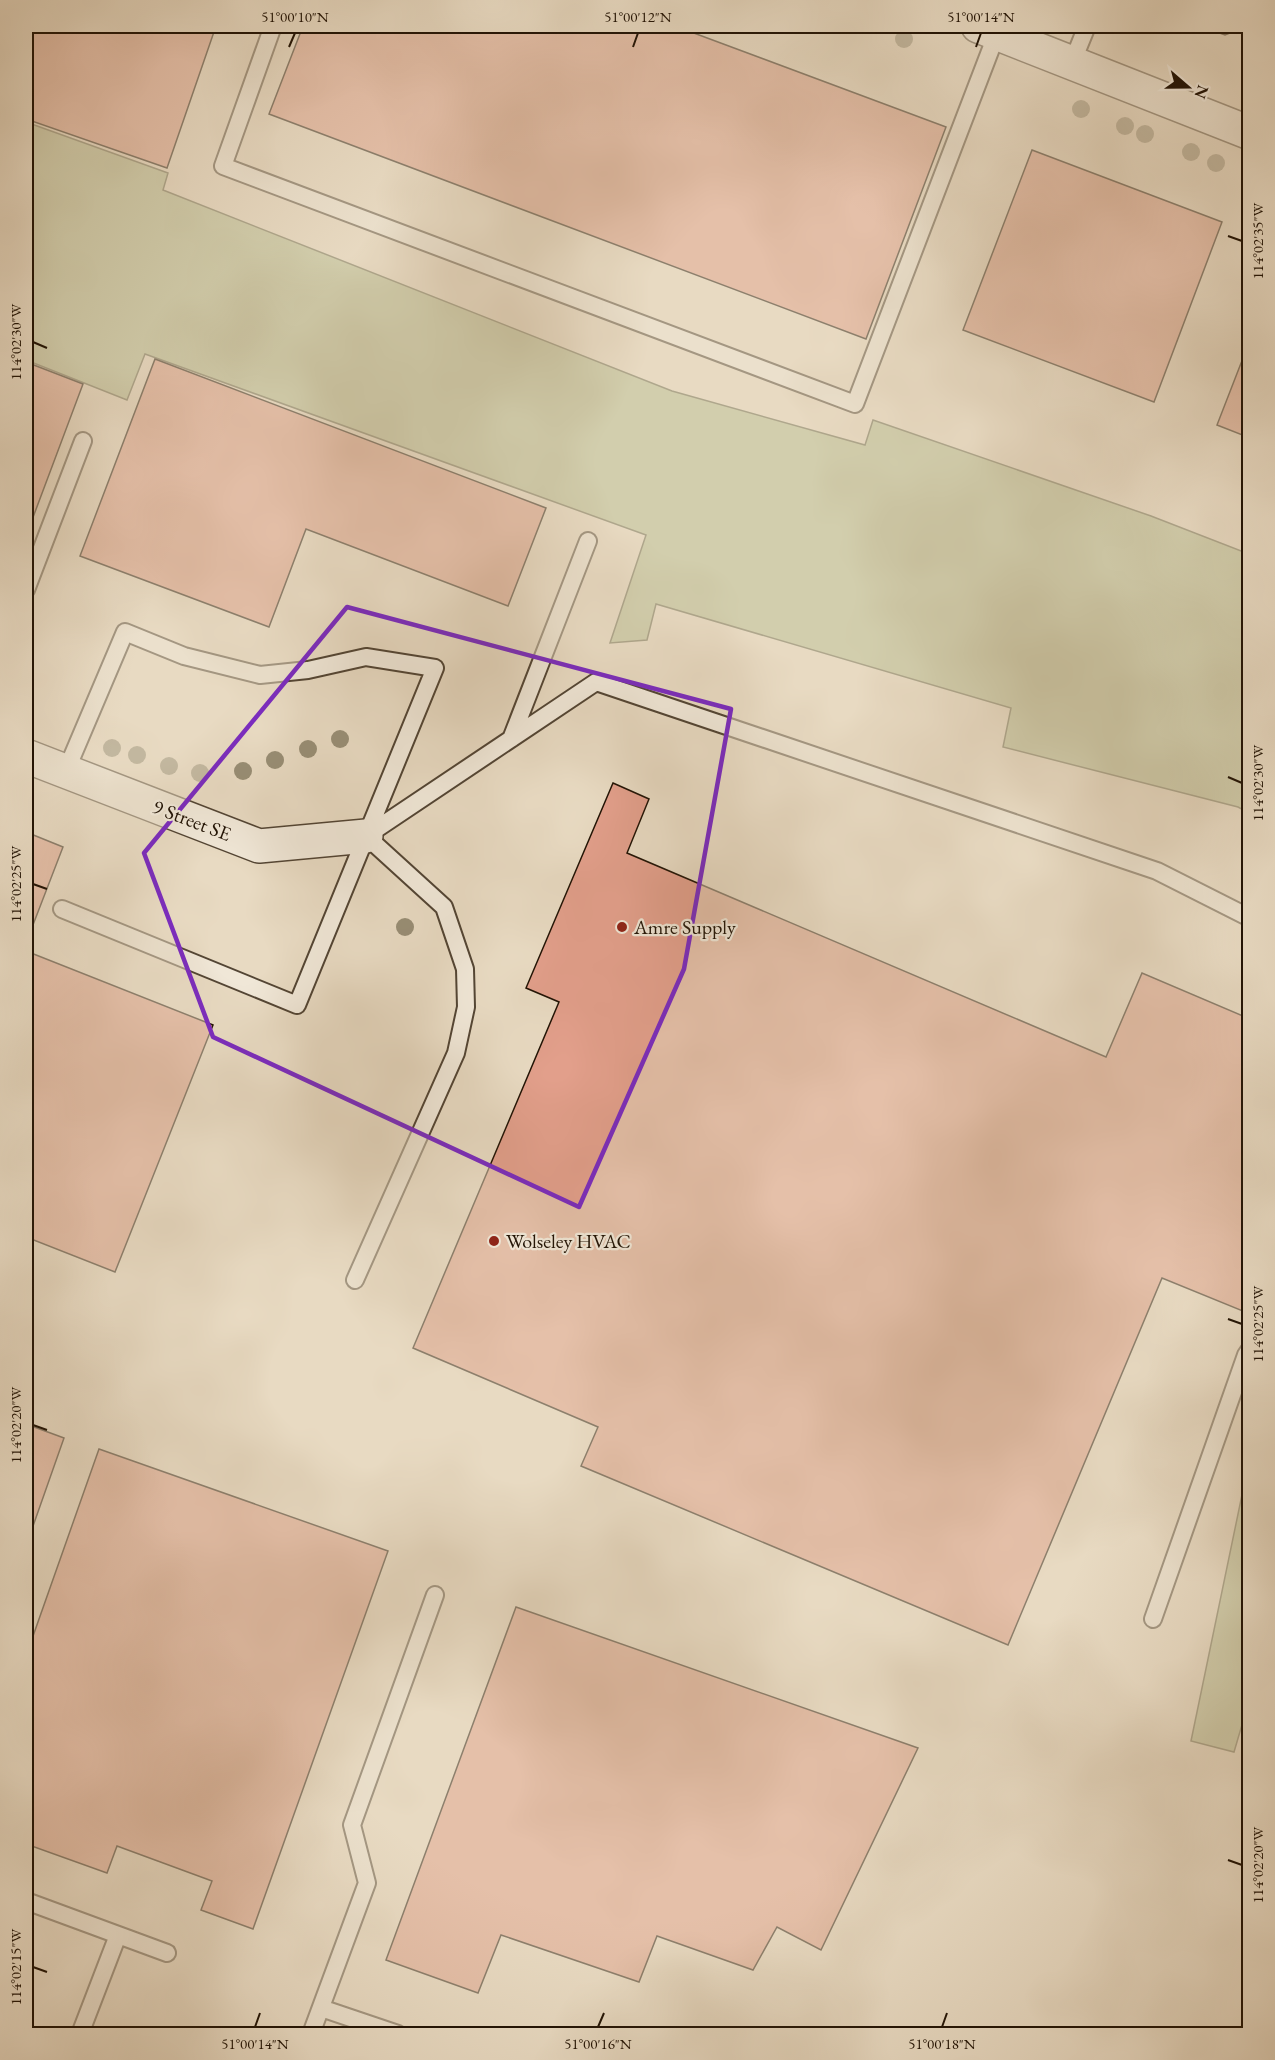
<svg xmlns="http://www.w3.org/2000/svg" width="1275" height="2060" font-family="'EB Garamond',serif">
  <rect width="100%" height="100%" fill="#e8dac2"/>
  <filter id="stains"><feTurbulence type="fractalNoise" baseFrequency=".00333" numOctaves="4"/><feColorMatrix values="0 0 0 0 .2 0 0 0 0 .09 0 0 0 0 .02 0 0 0 .5 -.17"/></filter>
  <radialGradient id="worn" r=".72"><stop offset=".6" stop-color="#630" stop-opacity="0"/><stop offset="1" stop-color="#630" stop-opacity=".3"/></radialGradient>
  <path fill="#b8bf92" stroke="#6c694c" stroke-width="1.5" d="M26,122L168,173L163,190L672,391L865,445L873,420L1151,516L1249,554V813L1238,807L1003,747L1011,708L656,604L647,640L610,643L646,535L145,354L127,400L26,360Z
    M1249,1461V1701L1234,1752L1191,1741Z"/>
  <path fill="#e29f8b" stroke="#211305" stroke-width="1.5" d="M26,26H216L167,168L26,119Z
    M303,26H675L946,127L866,339L269,114Z
    M1200,26H1240L1238,30L1225,35Z
    M1032,150L1222,222L1154,402L963,330Z
    M1250,340V438L1217,425Z
    M155,359L546,508L508,606L306,529L269,627L80,556Z
    M26,362L83,384L26,536Z
    M613,783L649,799L627,853L1106,1057L1142,973L1250,1019V1314L1162,1278L1008,1645L581,1466L598,1427L413,1348L559,1002L526,988Z
    M26,832L63,847L26,943Z
    M26,951L213,1025L115,1272L26,1237Z
    M26,1424L64,1438L26,1546Z
    M99,1449L388,1551L253,1929L201,1910L212,1881L117,1846L107,1873L26,1844V1656Z
    M516,1607L918,1748L821,1950L777,1927L753,1970L657,1936L639,1982L501,1935L478,1993L386,1960Z"/>
  <g fill="none" stroke-linecap="round" stroke-linejoin="round">
    <g stroke="#534534" stroke-width="20">
      <path id="service" d="M273,26L223,166L855,404L997,33
        M1072,63L1087,26
        M26,590L83,441
        M511,739L588,541
        M366,836L596,682L1157,871L1250,918
        M62,909L297,1005L435,668L366,657L308,670L260,675L184,656L125,632L66,771
        M355,1280L456,1053L466,1007L465,969L444,907L366,836
        M1153,1619L1246,1355L1250,1349
        M26,1901L167,1953
        M321,2008L398,2034
        M80,2034L118,1935
        M311,2034L367,1883L352,1825L435,1595"/>
    </g>
    <g stroke="#534534" stroke-width="36">
      <path id="minor" d="M978,26L1250,133
        M26,756L259,846L366,836"/>
    </g>
    <use href="#service" stroke="#f0e7d7" stroke-width="16"/>
    <use href="#minor" stroke="#f0e7d7" stroke-width="33"/>
  </g>
  <g fill="#988e75">
    <circle cx="904" cy="39" r="9"/>
    <circle cx="1081" cy="109" r="9"/>
    <circle cx="1125" cy="126" r="9"/>
    <circle cx="1145" cy="134" r="9"/>
    <circle cx="1191" cy="152" r="9"/>
    <circle cx="1216" cy="163" r="9"/>
    <circle cx="340" cy="739" r="9"/>
    <circle cx="112" cy="748" r="9"/>
    <circle cx="308" cy="749" r="9"/>
    <circle cx="137" cy="755" r="9"/>
    <circle cx="275" cy="760" r="9"/>
    <circle cx="169" cy="766" r="9"/>
    <circle cx="243" cy="771" r="9"/>
    <circle cx="200" cy="773" r="9"/>
    <circle cx="405" cy="927" r="9"/>
  </g>
  <path d="M0 0H1275V2060H0ZM347,607L731,709L684,969L579,1207L213,1037L144,853Z" fill="#e8dac2" fill-opacity=".55" fill-rule="evenodd"/>
  <path fill="none" stroke="#7b2cbf" stroke-width="4.5" stroke-linejoin="round" d="M347,607L731,709L684,969L579,1207L213,1037L144,853Z"/>
  <path fill="none" stroke="#211305" stroke-width="2" d="M289,47L295,33M633,47L638,33M976,47L981,33M1228,236L1242,241M33,342L47,348M1228,777L1242,783M33,884L47,889M1228,1319L1242,1324M33,1425L47,1430M1228,1860L1242,1865M33,1967L47,1972M255,2027L260,2013M598,2027L604,2013M942,2027L947,2013"/>
  <g fill="#8f2418" stroke="#f0e7d7" stroke-width="2">
    <circle cx="622" cy="927" r="6"/>
    <circle cx="494" cy="1241" r="6"/>
  </g>
  <g text-anchor="middle" dominant-baseline="central" stroke-width="4.5" stroke-linejoin="round" paint-order="stroke">
    <g font-size="20" fill="#211305" stroke="#f0e7d7">
      <text transform="translate(192 820) rotate(21)">9 Street SE</text>
    </g>
    <g font-size="20" fill="#211305" stroke="#f0e7d7" text-anchor="start">
      <text x="634" y="927">Amre Supply</text>
      <text x="506" y="1241">Wolseley HVAC</text>
    </g>
  </g>
  <rect width="1275" height="2060" fill="none" stroke="#e8dac2" stroke-width="66"/>
  <g transform="translate(1188 87) rotate(110)" stroke="#f0e7d7" stroke-width="4.5" paint-order="stroke">
  <path d="M0-4.5L10 22L0 15L-10 22Z" fill="#211305"/>
  <text y="-9" font-size="16" font-weight="bold" text-anchor="middle" fill="#211305">N</text>
  </g>
  <rect x="33" y="33" width="1209" height="1994" fill="none" stroke="#211305" stroke-width="2"/>
  <g font-size="15" text-anchor="middle" fill="#211305">
    <text x="295" y="22">51°00'10"N</text>
    <text x="638" y="22">51°00'12"N</text>
    <text x="981" y="22">51°00'14"N</text>
    <text transform="translate(1258 241) rotate(-90)" y="5">114°02'35"W</text>
    <text transform="translate(16 342) rotate(-90)" y="5">114°02'30"W</text>
    <text transform="translate(1258 783) rotate(-90)" y="5">114°02'30"W</text>
    <text transform="translate(16 884) rotate(-90)" y="5">114°02'25"W</text>
    <text transform="translate(1258 1324) rotate(-90)" y="5">114°02'25"W</text>
    <text transform="translate(16 1425) rotate(-90)" y="5">114°02'20"W</text>
    <text transform="translate(1258 1865) rotate(-90)" y="5">114°02'20"W</text>
    <text transform="translate(16 1967) rotate(-90)" y="5">114°02'15"W</text>
    <text x="255" y="2049">51°00'14"N</text>
    <text x="598" y="2049">51°00'16"N</text>
    <text x="942" y="2049">51°00'18"N</text>
  </g>
  <rect width="100%" height="100%" filter="url(#stains)"/>
  <rect width="100%" height="100%" fill="url(#worn)"/>
</svg>
